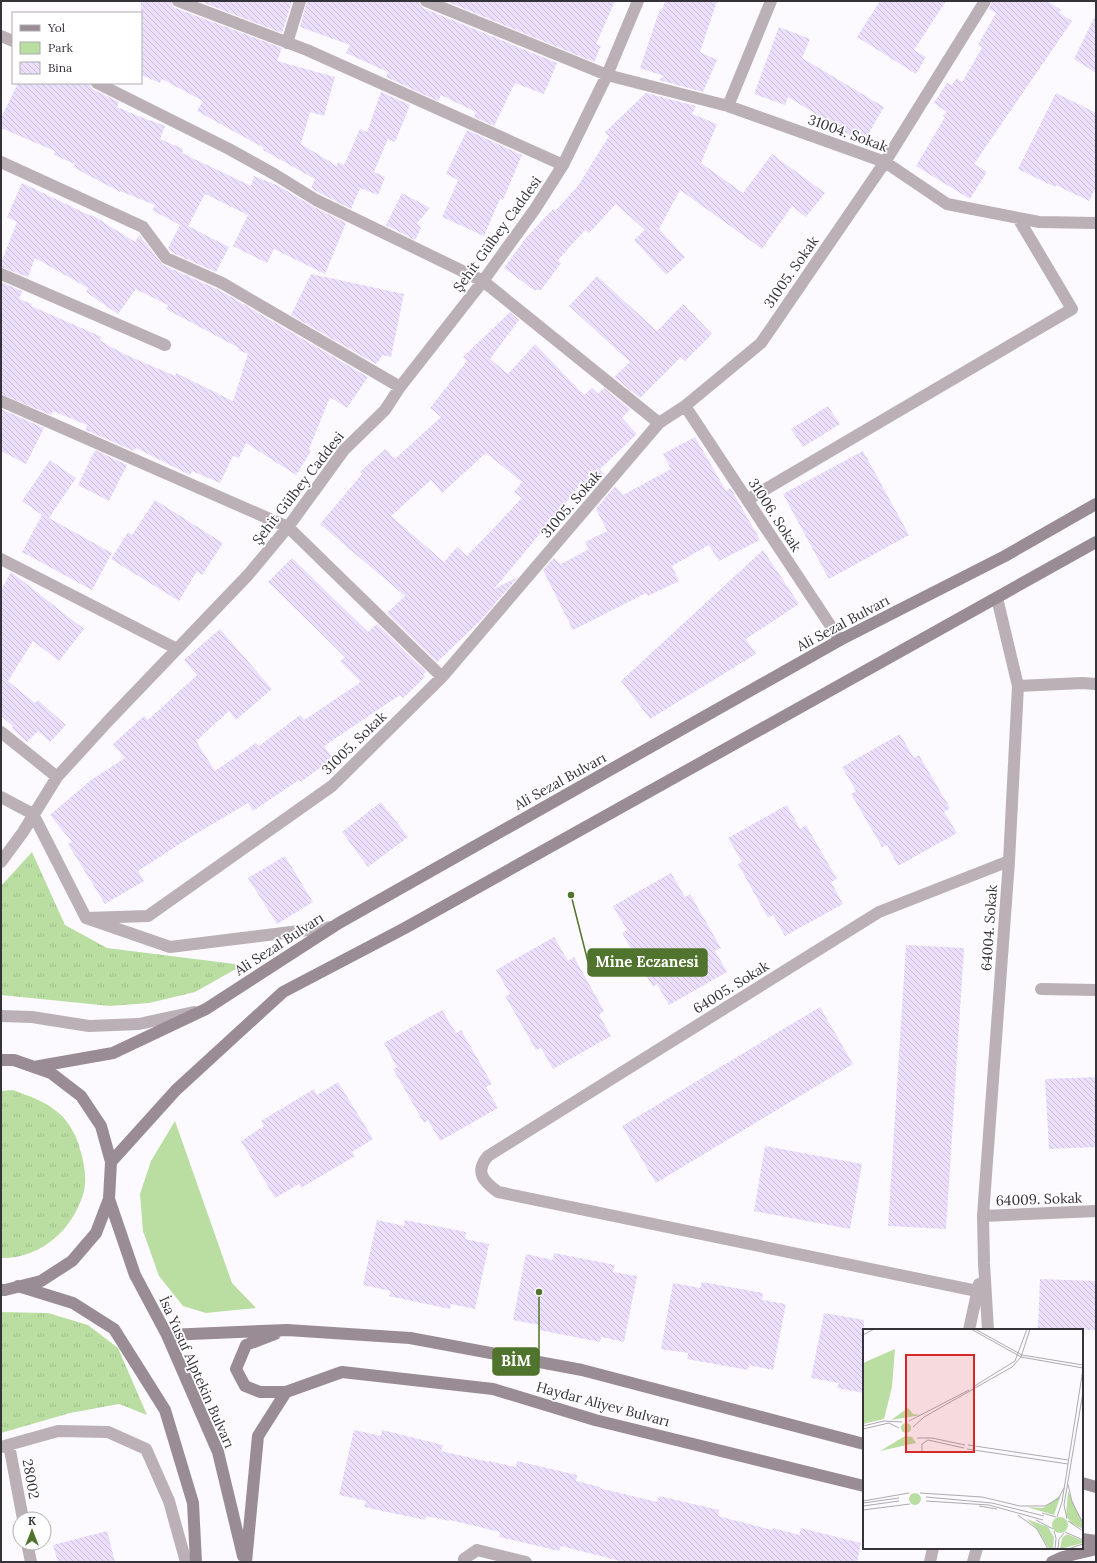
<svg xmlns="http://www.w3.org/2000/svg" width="1097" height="1563" font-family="Lora,serif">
  <defs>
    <pattern id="grass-tufts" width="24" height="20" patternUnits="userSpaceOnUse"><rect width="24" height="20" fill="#badea2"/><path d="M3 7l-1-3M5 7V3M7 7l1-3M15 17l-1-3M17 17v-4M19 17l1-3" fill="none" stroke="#a0bf8c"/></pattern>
    <pattern id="building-back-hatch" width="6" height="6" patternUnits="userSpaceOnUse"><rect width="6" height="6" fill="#ecdffe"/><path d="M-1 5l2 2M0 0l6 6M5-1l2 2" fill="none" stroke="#cbc0da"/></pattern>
  </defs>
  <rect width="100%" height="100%" fill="#fcfafe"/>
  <path fill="url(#grass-tufts)" d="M32,852L65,925L107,948L243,965L195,992L149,1003L110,1006L1,995V886Z
    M13,1090C31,1097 46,1101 61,1115C70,1124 77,1137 80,1149C84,1162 87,1178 84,1191C74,1229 41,1259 1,1258V1091Z
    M1,1312L48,1313L88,1325L118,1348L147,1415L119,1404L70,1413L1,1433Z"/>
  <path fill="#badea2" d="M175,1121L232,1283L256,1308L206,1313L183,1306L159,1276L143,1231L140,1194L151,1161Z"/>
  <path fill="url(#building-back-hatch)" fill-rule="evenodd" d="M141,1H171L172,5L175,8L282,48L277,61L335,77L324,116L310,112L301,144L337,166L338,162L344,165L360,129L367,132L381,92L410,105L395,142L388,139L374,172L385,177L378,195L360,188L351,209L320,193L311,188L315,179L263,150L264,148L197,111L203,101L162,79L160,83L141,75Z
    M199,1H292L282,33Z
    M307,1H419L420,5L423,8L557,63L544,94L515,83L494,126L474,117L476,112L441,95L438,101L386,77L388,72L346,53L350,45L300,27Z
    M446,1H615L596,44L601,46L594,62Z
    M665,1H717L700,52L717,60L703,92L659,80L664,76L640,68L660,9L662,10Z
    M880,1H946L914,50L926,57L916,74L857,37Z
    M992,1H1047L1061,10L1059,13L1072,21L974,164L987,172L970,199L916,166L945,117L943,116L947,112L934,103L947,83L952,85L957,78L962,82L982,48L978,45L996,13L989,9Z
    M1096,14V73L1074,59Z
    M779,27L810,39L802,58L884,107L863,143L788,97L785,105L754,94Z
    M18,83H90L91,87L94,90L119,102L117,107L138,116L165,126L160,139L183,149L182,153L251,186L254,176L279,186L312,206L346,223L325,274L274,249L267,263L233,246L248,215L205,194L188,226L229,247L216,272L171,252L168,248L180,225L152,210L155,205L120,191V192L73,167L75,164L54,155L55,151L1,128V118Z
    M646,93L696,106L692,114L717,124L701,163L743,193L772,154L825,193L806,217L792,206L762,249L680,190L659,229L685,257L666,275L634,240L645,230L616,204L589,233L585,230L557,261L561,263L541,290H534L504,268L525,239L553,209L555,211L578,186L609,136L605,132Z
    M1056,93L1096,113V187L1089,201L1056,185L1055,187L1018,169Z
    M467,130L522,155L503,200L500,199L484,236L442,217L458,180L446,174Z
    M22,183L91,216L92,215L135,242L139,235L140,236L163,265L219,290L368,377L347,408L330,397L309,449L311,451L296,475L246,443L239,458L233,456L220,483L192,471L190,475L136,448L134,451L86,430L87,425L53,411L51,415L1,394V282L22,291L19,299L32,304L31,306L102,337L99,340L124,354L175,376L176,373L233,401L248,354L238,350L239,348L166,309L168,305L136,289L118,314L86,292L88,288L35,258L28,277L1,267V263L17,222L7,217Z
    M402,193L430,208L417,223L421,228L415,240L386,225Z
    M311,274L404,294L391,357L383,355L376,364L291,315Z
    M597,276L657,331L683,304L712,334L685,361L681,357L640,398L614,377L630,362L569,306Z
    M510,312L519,320L490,359L508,374L535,344L584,395L592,388L598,394L604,388L630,409L622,418L637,434L600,469L605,475L588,494L582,483L494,589L518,577L479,622L437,662L387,613L405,596L320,524L362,474L360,472L385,449L395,459L441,417L430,408L467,361L463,357ZM486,453L522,482L514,492L522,498L467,556L457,547L444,562L391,516L431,480L442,493Z
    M828,406L840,424L803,447L791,429Z
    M1,409L44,428L26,464L1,451Z
    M695,437L726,491L731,488L735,496L760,540L719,561L709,545L672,566L679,581L648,596L646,593L573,630L543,570L554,558L561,564L589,549L585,542L607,531L596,509L615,486L623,495L671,469L663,454Z
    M95,450L127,465L109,501L78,485Z
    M863,451L909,535L829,579L783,494Z
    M50,460L76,478L49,518L112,553L92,590L22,552L42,515L22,501Z
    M155,500L223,543L202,575L197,571L179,601L111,559L128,532L132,535Z
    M763,550L799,604L746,639L756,654L650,719L621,681Z
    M292,558L368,632L377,624L426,672L423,675L425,677L403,698L400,695L324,746L333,758L301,782L299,780L253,811L248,803L189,838L138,871L144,881L105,904L68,844L72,842L50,815L91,780L125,758L113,744L144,716L148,720L197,675L184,660L220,629L272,689L236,720L229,711L196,741L215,771L256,743L259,746L300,715L304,720L361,682L340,661L345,657L268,582Z
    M11,572L84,629L59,661L33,641L8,681L35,703L38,700L66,725L50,742L38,731L27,742L12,728L13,726L1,716V590Z
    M900,734L914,758L919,755L950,808L944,812L957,833L898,866L887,845L882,847L851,794L856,791L842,767Z
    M381,802L408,837L368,867L342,832Z
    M787,805L800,829L806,825L837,879L831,882L843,904L785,936L773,915L768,918L738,864L742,862L728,838Z
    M285,856L313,902L277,924L248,878Z
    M671,873L685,897L690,894L721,948L715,951L727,972L669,1005L657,984L653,987L622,933L627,930L613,906Z
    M554,937L568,961L574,957L604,1011L599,1015L611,1036L553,1069L541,1048L536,1050L505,996L510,994L496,970Z
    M906,945L964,948L946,1229L888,1226Z
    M820,1007L853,1064L656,1183L622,1126Z
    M442,1010L456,1033L461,1030L492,1084L486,1087L498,1108L440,1141L428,1120L424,1123L393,1069L397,1067L384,1043Z
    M1096,1077V1147L1049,1149L1045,1079Z
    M338,1082L373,1139L352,1152L355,1156L301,1188L299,1184L275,1198L241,1141L264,1126L261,1121L314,1089L317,1095Z
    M765,1146L862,1164L850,1229L754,1211Z
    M377,1220L404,1226L405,1220L466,1232L465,1239L489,1244L475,1309L451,1304L450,1309L389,1296L391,1291L363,1285Z
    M554,1253L615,1265L613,1272L637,1276L624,1342L601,1337L600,1342L539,1330L540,1325L513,1320L526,1254L553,1260Z
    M1040,1279L1096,1281V1330H1038Z
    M702,1282L763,1293L762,1300L786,1304L773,1370L749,1365L748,1370L687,1359L688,1353L661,1349L673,1283L700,1288Z
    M824,1313L864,1320V1393L837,1388L839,1383L811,1378Z
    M354,1430L381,1436L382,1430L443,1445L441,1451L489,1462V1461L516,1467L517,1461L577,1475L576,1481L600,1487L599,1488L657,1502L659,1496L719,1510L718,1516L772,1530L773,1528L799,1535L801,1528L861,1543L857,1562H624L561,1546L559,1551L499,1537L500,1532L450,1520V1521L426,1516L425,1520L364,1507L366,1501L339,1495Z
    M107,1531L115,1562H58L53,1545Z"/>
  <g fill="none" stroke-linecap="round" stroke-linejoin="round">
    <path stroke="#bab0b6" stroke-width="12" d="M178,1L307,50L563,165
      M426,1L607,75L728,106L885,162L947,204L1039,222L1096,223
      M1,36L13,41
      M287,43L300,1
      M97,83L229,149L274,174L316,200L483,281L659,423
      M728,106L771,1
      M1,162L143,227L166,258L222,283L400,387
      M1,274L165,345
      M1,401L288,527L442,677
      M685,406L840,640
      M747,500L1072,309L1018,218
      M1,559L177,649
      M1018,686L1082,683L1096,684
      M1,732L57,777
      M1,797L33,814L86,918L170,947L332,927
      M1,862L23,832L57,777L110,719L248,575L288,527L344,450L385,410L400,387L483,281L535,209L563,165L607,75L638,1
      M86,918L148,916L332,786L442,677L659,423L685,406L761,343L885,162L985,1
      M1041,989L1096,990
      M1,1016L32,1017L89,1026L139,1024L194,1012
      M983,1216L1096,1211
      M977,1291L498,1192C484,1182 474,1172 488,1156L879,912L1009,861
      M969,1330L979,1284
      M988,1330L984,1263L983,1216L1009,861L1018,686L997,598
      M9,1445L23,1519
      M1,1447L58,1431L108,1432L146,1449L169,1501L186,1562
      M27,1543L31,1562
      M465,1562L464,1559L477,1550L526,1562
      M930,1562L933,1548
      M973,1562L977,1548"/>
    <path stroke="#9a8c94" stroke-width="12" d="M1,1060H14L51,1073L81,1096L101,1126L111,1162L109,1199L96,1233L72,1261L41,1281L5,1290H1
      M34,1067L113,1053L206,1009L339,923L840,640L1005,556L1096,504
      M111,1162L176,1090L283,992L405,928L1096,542
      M109,1199L135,1275L167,1335L218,1452L243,1556
      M18,1286L73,1303L114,1329L165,1410L193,1503L196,1562
      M275,1334L246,1345L236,1369L245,1386L260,1392H286
      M167,1335L287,1330L410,1338L582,1370L864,1444
      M1082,1483L1096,1487
      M1082,1539L1096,1541
      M246,1562L258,1436L286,1392L342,1372L493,1389L595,1420L864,1486
      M1052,1562L1063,1557L1096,1549"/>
  </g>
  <g text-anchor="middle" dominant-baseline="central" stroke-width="3.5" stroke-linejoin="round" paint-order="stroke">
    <g font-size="14" fill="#36323a" stroke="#fff">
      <text transform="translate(848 133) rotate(20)">31004. Sokak</text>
      <text transform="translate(497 234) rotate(-54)">Şehit Gülbey Caddesi</text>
      <text transform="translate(791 272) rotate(-55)">31005. Sokak</text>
      <text transform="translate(298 488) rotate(-52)">Şehit Gülbey Caddesi</text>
      <text transform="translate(571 504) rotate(-49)">31005. Sokak</text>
      <text transform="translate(775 515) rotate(57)">31006. Sokak</text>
      <text transform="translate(843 623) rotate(-28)">Ali Sezal Bulvarı</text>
      <text transform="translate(354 743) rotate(-44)">31005. Sokak</text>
      <text transform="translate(560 781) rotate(-29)">Ali Sezal Bulvarı</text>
      <text transform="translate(989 928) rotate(-86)">64004. Sokak</text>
      <text transform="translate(279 944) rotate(-33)">Ali Sezal Bulvarı</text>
      <text transform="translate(731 987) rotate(-32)">64005. Sokak</text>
      <text transform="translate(1039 1199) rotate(-2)">64009. Sokak</text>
      <text transform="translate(197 1372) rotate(66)">İsa Yusuf Alptekin Bulvarı</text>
      <text transform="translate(603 1404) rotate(15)">Haydar Aliyev Bulvarı</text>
      <text transform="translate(31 1479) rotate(80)">28002</text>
    </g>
  </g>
  <g transform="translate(863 1329)">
    <rect width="220" height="220" fill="#fcfafe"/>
    <path d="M45,79L50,85L58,86L28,91ZM38 99a5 5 0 1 1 10 0a5 5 0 1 1-10 0ZM42,107L49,108L53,114L17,122ZM205,162L220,195V200L208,194L203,186ZM46 170a6 6 0 1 1 12 0a6 6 0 1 1-12 0ZM198,166L191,186L164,178L180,179ZM189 196a8 8 0 1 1 16 0a8 8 0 1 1-16 0ZM164,190L185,198L191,208L190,220H186L175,201ZM204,205L220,212V214L197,220L199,209Z" fill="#badea2"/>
    <path d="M32,20L29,58L21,90L0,95V34Z" fill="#badea2"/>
    <path fill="none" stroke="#adaab0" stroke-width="1" d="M108,0L158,28L220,39M112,0L159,26L220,36M0,6L11,0M110,58L152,32L164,0M46,92L106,61M0,97L21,92L39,93M50,98L61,88L149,38L158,28L167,0M0,100L26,94L36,99M54,109H69L102,116M105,116L205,131M104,120L205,135M59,123V115L65,111L101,119M205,155L209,173L220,194M57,164L119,168L157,177M63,168L129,174L181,187M0,172L46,164M63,172L126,176L180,191M0,174L36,169M0,177L36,172M116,177L134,180M157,177H182L195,170L201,159M0,181L47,175M179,184L193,188M155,186L174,200L185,220M194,188L199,173L220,40M204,190L201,176L220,63M173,191L190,200M205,192L220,202M191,202L193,209L192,220M202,203L220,211M195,220L196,210L201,204M205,220L220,215"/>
    <path fill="#d62828" fill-opacity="0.15" stroke="#d62828" stroke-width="2" d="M43,26H111V123H43Z"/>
    <rect width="220" height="220" fill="none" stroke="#36323a" stroke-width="2"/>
  </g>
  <path fill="none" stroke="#50742d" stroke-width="1.5" d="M571 895L588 962M539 1292L539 1361"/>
  <g fill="#50742d" stroke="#fff" stroke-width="1.5">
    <circle cx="571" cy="895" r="4"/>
    <circle cx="539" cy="1292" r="4"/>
  </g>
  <g fill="#50742d" stroke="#50742d" stroke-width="1.5">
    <rect x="588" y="949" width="119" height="27" rx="4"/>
    <rect x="493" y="1348" width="46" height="27" rx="4"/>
  </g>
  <g font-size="15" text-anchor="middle" font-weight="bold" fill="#fff">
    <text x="647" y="967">Mine Eczanesi</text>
    <text x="516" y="1366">BİM</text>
  </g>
  <rect width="1097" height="1563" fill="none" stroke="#36323a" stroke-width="4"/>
  <rect x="12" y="12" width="130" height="72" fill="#ffffff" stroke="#afadb0"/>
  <rect x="20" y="25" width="20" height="6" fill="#9a8c94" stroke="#afadb0"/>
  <text x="48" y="32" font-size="12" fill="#36323a">Yol</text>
  <rect x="20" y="42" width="20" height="12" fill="#badea2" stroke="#afadb0"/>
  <text x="48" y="52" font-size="12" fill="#36323a">Park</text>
  <rect x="20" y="62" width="20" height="12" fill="url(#building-back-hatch)" stroke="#afadb0"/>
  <text x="48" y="72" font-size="12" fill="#36323a">Bina</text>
  <g transform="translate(32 1531)"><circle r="19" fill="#ffffff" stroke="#afadb0"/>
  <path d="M0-3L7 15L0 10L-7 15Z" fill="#50742d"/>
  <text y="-6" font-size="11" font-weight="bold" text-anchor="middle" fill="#36323a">K</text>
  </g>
</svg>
